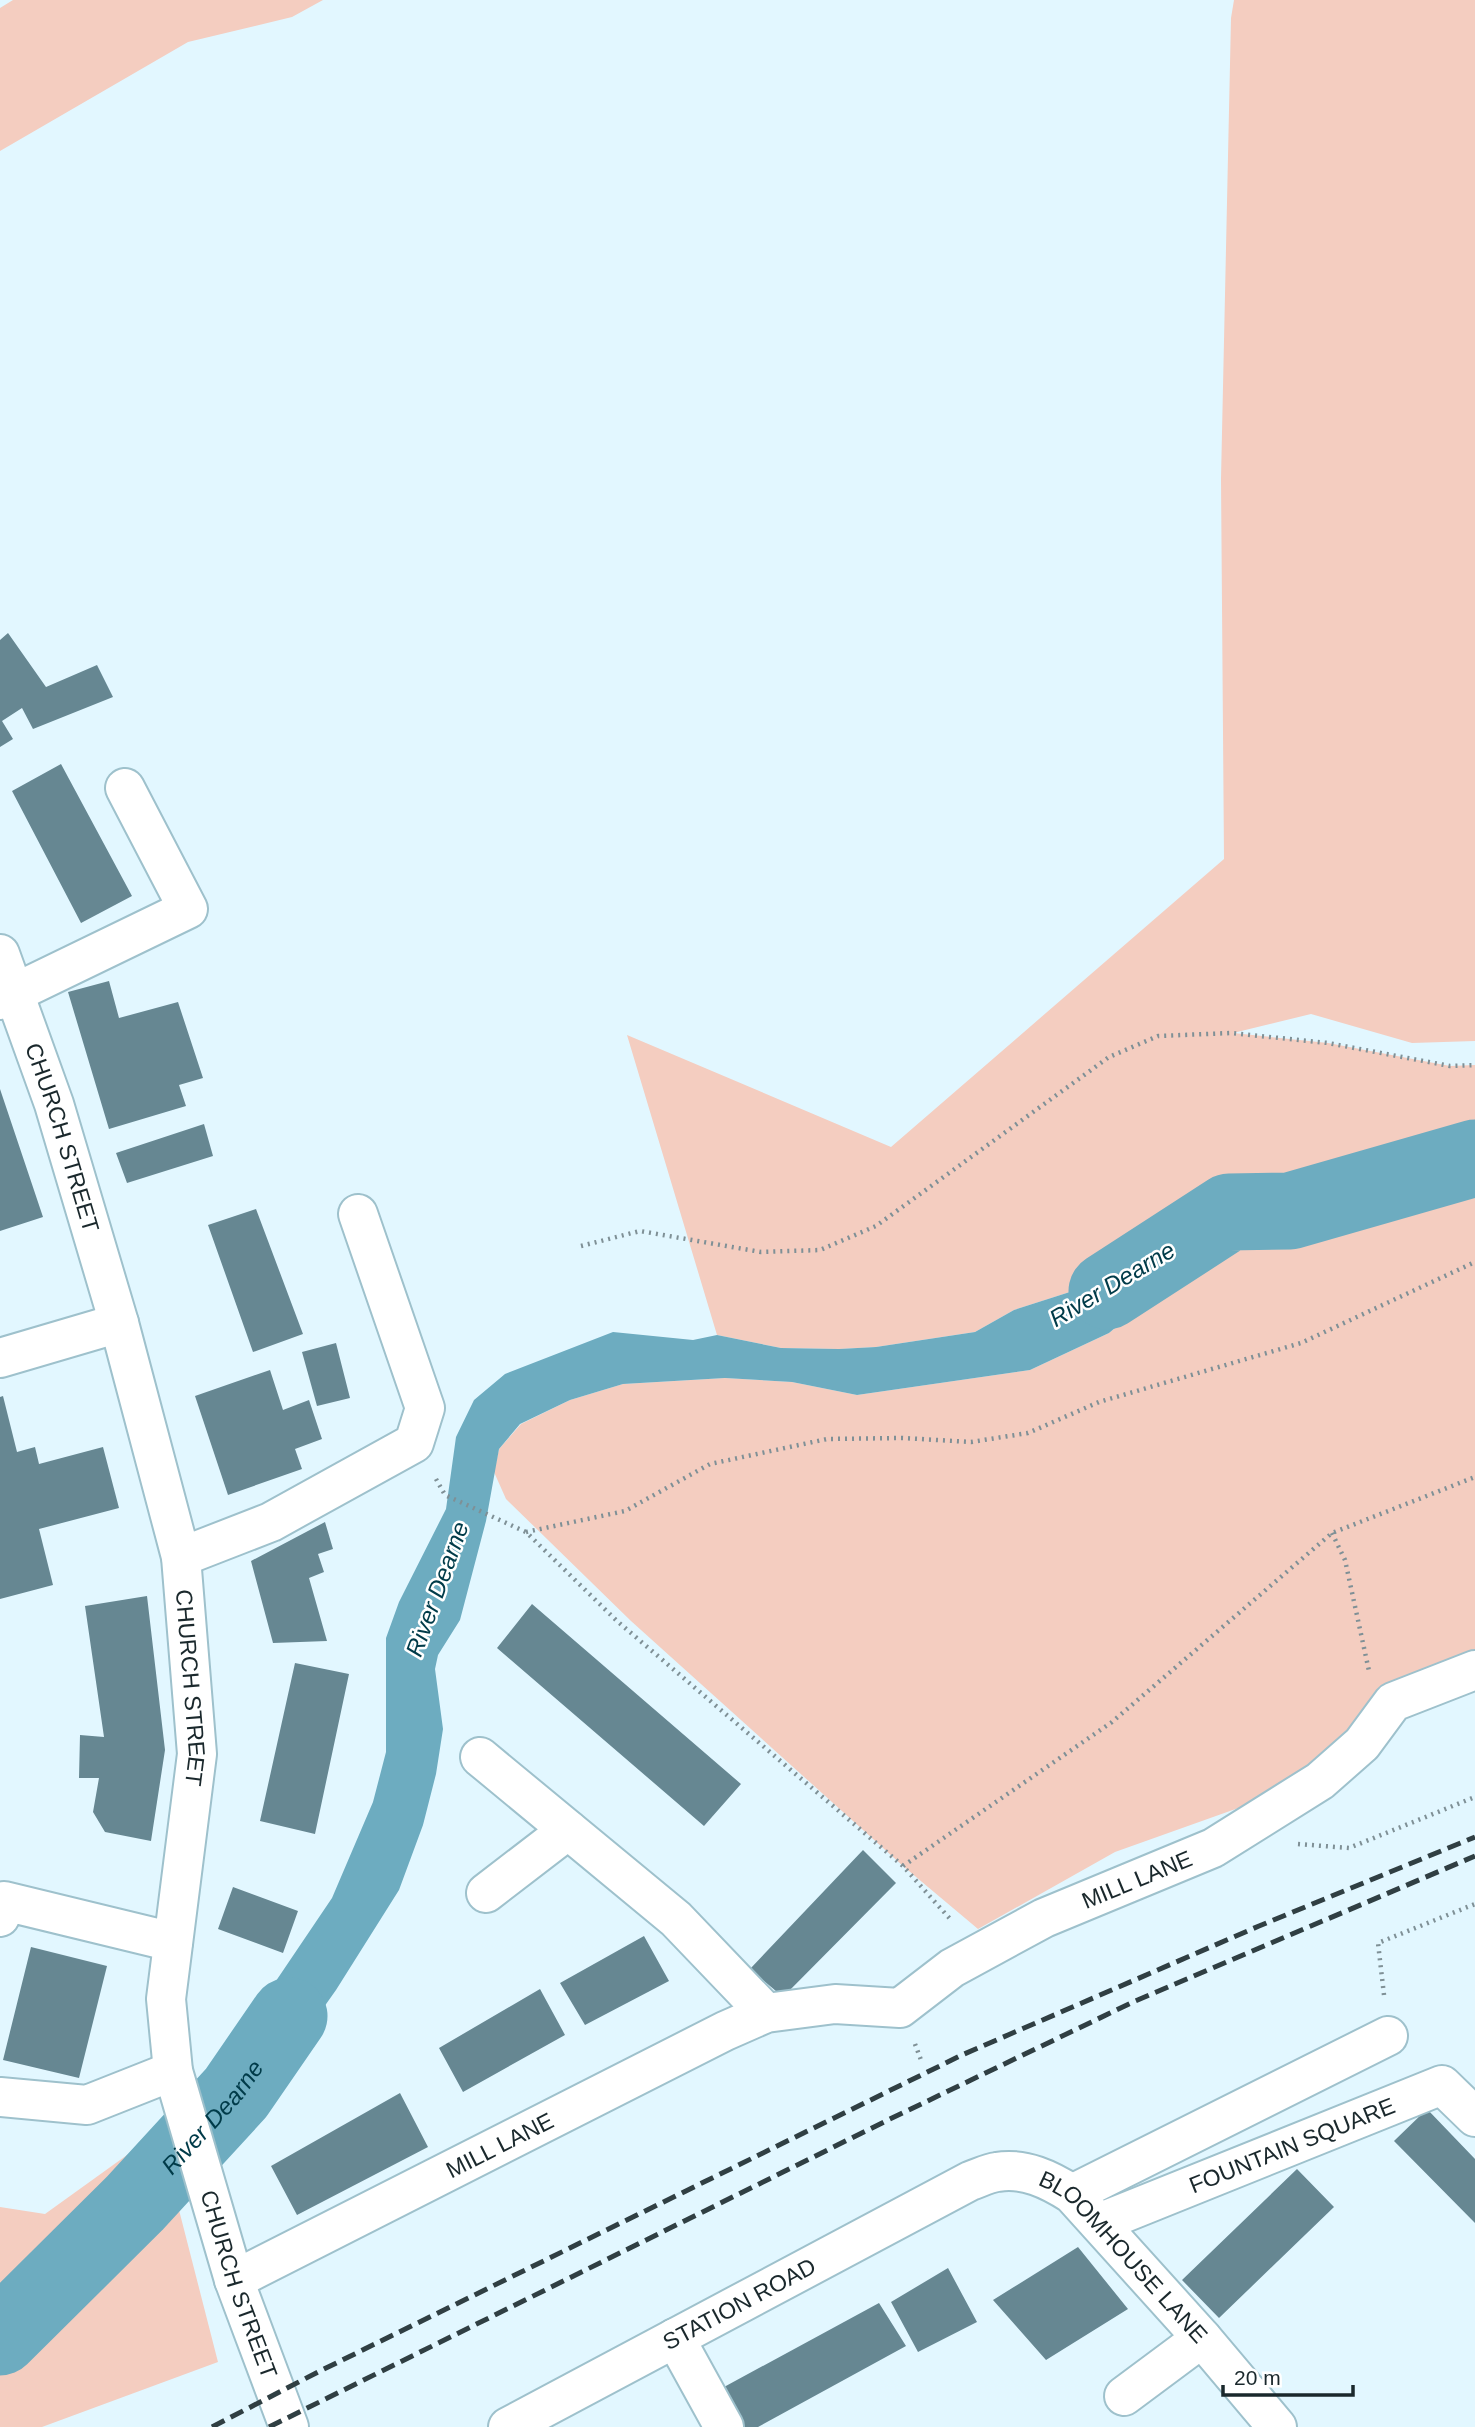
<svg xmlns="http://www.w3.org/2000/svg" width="1475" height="2427" font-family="Arial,sans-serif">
  <rect width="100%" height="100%" fill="#e2f7ff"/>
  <path fill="#f4cdc0" d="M13,0H323L292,17L188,42L0,151V8Z
    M1234,0H1475V1041L1412,1043L1311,1014L1233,1033L1328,1043L1450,1066L1475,1065V1671L1283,1792L1115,1852L978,1929L903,1866L631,1621L506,1499L494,1472L499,1449L521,1424L570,1400L623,1384L725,1378L792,1382L857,1395L1030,1370L1109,1333L1211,1248L1187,1228L1129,1266L1073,1291L1014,1310L975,1332L876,1347L839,1349L781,1348L717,1335L627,1035L891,1147L1224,859L1221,479L1231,18Z
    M159,2132L218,2362L42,2427H0V2207L45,2214Z"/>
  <path fill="#6dacc0" d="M1187,1227L1211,1248L1109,1333L1030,1370L857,1395L792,1382L725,1378L623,1384L570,1400L520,1424L499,1449L486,1521L460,1620L438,1655L435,1669L443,1729L436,1774L423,1825L399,1890L336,1990L254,2106L238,2147L220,2055L234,2043L332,1898L373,1802L386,1752V1638L399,1602L446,1509L456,1437L474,1400L505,1374L613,1332L693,1340L717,1335L781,1348L839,1349L876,1347L975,1332L1014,1310L1073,1291L1129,1266Z"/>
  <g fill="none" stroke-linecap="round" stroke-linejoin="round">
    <g stroke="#6dacc0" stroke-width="77">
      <path d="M1107,1291L1229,1212L1290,1211L1475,1158"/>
      <path id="s1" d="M0,2337L135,2203L236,2093L289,2016"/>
    </g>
  </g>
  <path fill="#668792" d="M8,633L46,687L97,665L113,697L33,729L22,708L2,721L13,739L0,747V640Z
    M61,764L132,896L81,923L12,791Z
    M109,981L119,1018L178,1002L203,1078L179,1085L186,1106L109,1129L68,992Z
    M0,1089L43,1217L0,1231Z
    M204,1124L213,1156L127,1183L116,1153Z
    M256,1209L303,1334L253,1352L208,1225Z
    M336,1343L350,1398L317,1406L302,1352Z
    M270,1370L283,1410L309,1400L322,1439L295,1449L302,1469L228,1495L195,1396Z
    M3,1396L17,1452L35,1447L39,1464L103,1447L119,1508L39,1529L53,1585L0,1599V1397Z
    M325,1522L333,1549L318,1554L324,1572L309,1578L327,1641L273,1643L251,1561Z
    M147,1596L165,1750L151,1841L105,1832L93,1812L99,1778H79L80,1735L104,1737L85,1606Z
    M532,1604L741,1784L704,1826L497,1648Z
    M295,1663L349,1674L315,1834L260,1821Z
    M863,1850L896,1883L783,1997L750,1969Z
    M233,1887L298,1911L283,1953L218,1929Z
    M644,1936L669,1981L585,2025L560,1983Z
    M31,1947L107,1966L79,2078L3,2060Z
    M540,1989L565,2035L463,2092L439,2048Z
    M400,2093L428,2147L297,2215L271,2166Z
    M1427,2109L1475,2159V2223L1394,2141Z
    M1297,2169L1334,2207L1219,2318L1182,2280Z
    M1078,2247L1128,2309L1046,2360L993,2300Z
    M948,2268L977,2322L918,2352L891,2302Z
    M879,2303L906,2346L758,2427H735L713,2393Z"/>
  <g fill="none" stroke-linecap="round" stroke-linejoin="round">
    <g stroke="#9ec1cc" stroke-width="42">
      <g id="minor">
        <path d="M0,1000L188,909L125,788"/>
        <path d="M0,1358L119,1323"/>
        <path d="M181,1557L271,1522L414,1443L425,1408L358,1214"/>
        <path d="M480,1757L676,1919L766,2013"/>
        <path d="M486,1893L568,1830"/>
        <path d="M0,1917L4,1901L173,1942"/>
        <path d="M0,2097L87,2105L173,2071"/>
        <path d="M1072,2194L1388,2036"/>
        <path id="s2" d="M1099,2223L1442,2085L1475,2117"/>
        <path id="s3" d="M234,2280L725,2031L766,2013L835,2004L900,2008L952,1968L1044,1918L1213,1848L1320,1781L1362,1744L1393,1702L1475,1670"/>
        <path d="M675,2338L724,2427"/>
        <path d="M1124,2396L1202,2338"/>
        <path id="s4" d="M508,2427L970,2181C979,2178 988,2173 997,2172C1024,2167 1050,2180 1072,2194L1202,2338L1277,2427"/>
      </g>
    </g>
    <g stroke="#9ec1cc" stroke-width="42">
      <g id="major">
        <path id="s5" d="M0,954L54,1104L119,1323L181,1557L197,1754L166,1999L173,2071L234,2280L289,2427"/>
      </g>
    </g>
    <path stroke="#7f9096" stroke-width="4.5" stroke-dasharray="2 5" stroke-linecap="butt" d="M581,1246L640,1231L761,1252L820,1250L876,1226L1109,1057L1158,1036L1231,1033L1328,1043L1450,1066L1475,1065
      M436,1479L445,1495L526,1532L617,1621L903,1866L951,1920
      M526,1532L625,1511L710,1464L827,1439L903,1438L971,1442L1028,1433L1099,1402L1301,1343L1475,1262
      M1332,1533L1345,1560L1369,1671
      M1298,1844L1349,1848L1475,1797
      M903,1866L1112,1722L1332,1533L1475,1477
      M1384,1995L1378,1943L1475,1904
      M915,2044L921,2060"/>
    <use href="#minor" stroke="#fff" stroke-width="38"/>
    <use href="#major" stroke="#fff" stroke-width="38"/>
    <path stroke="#303f43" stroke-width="5" stroke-dasharray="14 7" stroke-linecap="butt" d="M212,2427L318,2372L962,2055L1259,1926L1475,1837
      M269,2427L888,2120L1133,2002L1475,1856"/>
  </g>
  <g text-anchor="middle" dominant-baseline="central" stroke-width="5" stroke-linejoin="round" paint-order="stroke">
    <g font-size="23" fill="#1a282c" stroke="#fff">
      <text stroke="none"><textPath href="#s5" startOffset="194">CHURCH STREET</textPath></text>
      <text stroke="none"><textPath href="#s5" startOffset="761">CHURCH STREET</textPath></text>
      <text stroke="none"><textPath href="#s3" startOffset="1001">MILL LANE</textPath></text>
      <text stroke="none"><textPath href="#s2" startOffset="208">FOUNTAIN SQUARE</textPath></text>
      <text stroke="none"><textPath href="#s3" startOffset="298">MILL LANE</textPath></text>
      <text stroke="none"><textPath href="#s4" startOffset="712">BLOOMHOUSE LANE</textPath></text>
      <text stroke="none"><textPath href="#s5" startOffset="1370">CHURCH STREET</textPath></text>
      <text stroke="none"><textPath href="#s4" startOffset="262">STATION ROAD</textPath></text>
    </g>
    <g font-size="24" font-style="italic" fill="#003b49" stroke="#fff">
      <text transform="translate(1112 1284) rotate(-31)">River Dearne</text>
      <text transform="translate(437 1589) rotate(-70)">River Dearne</text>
      <text stroke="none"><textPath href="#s1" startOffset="306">River Dearne</textPath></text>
    </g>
  </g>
  <path d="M1223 2385v10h130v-10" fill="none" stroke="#1a282c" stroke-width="3.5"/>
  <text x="1234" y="2385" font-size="21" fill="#1a282c" stroke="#ffffff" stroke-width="5" paint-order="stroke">20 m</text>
</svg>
